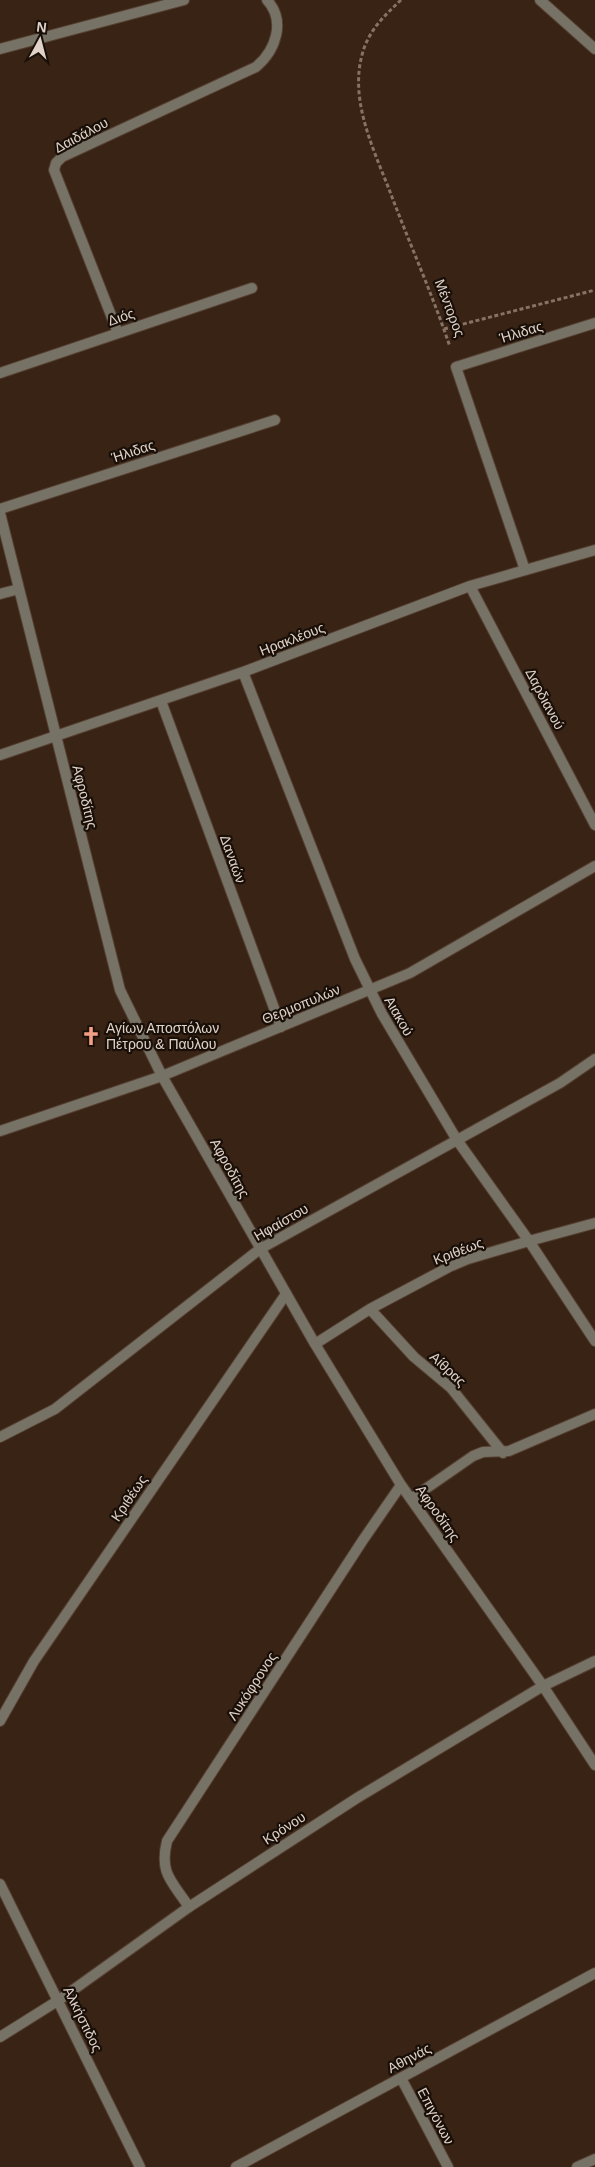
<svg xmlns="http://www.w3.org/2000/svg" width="595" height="2167" font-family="Helvetica,sans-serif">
  <rect width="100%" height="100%" fill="#392314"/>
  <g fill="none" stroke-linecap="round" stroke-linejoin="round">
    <g stroke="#543f31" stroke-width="12">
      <path id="service" d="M0,1721L34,1661L286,1294
        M189,1907C172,1881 159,1874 167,1841L363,1540L401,1485"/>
    </g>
    <g stroke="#543f31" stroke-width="12">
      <path id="minor" d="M540,0L595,49
        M0,49L184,0
        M118,333L54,170L56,163L62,157L256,67C276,50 286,21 267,0
        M0,373L252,288
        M0,509L275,420
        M0,513L120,990L162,1076L315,1344L401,1485L543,1686L595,1765
        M525,570L456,367L595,323
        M470,586L595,825
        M0,594L19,589
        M243,672L355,959L382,1014L457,1140L529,1241L595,1341
        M161,701L281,1027
        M0,755L243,672L470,586L595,550
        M0,1131L162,1076L410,973L595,866
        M370,1309L414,1357L451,1388L503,1453
        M315,1344L370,1309L449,1267L468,1259L529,1241L595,1223
        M0,1437L55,1409L260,1249L560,1083L595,1059
        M411,1499L473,1456L483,1452L509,1451L595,1414
        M0,1884L140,2167
        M0,2037L59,2000L189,1907L357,1798L543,1686L595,1661
        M401,2078L448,2167
        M236,2167L595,1973
        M577,2167L595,2159"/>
    </g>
    <path stroke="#867366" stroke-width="3" stroke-dasharray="4 2.5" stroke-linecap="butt" d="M401,0C384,16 368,31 362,55C349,103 376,154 392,197C411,247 433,296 450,347
      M444,329L595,290"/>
    <use href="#service" stroke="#777266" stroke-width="10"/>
    <use href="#minor" stroke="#777266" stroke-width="10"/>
  </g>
  <defs>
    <g id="church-bare" transform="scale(1.5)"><path d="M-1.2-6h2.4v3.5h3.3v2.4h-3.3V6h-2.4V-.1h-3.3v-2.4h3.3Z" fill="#f39f84" stroke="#190f09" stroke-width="2.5" paint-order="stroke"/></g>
  </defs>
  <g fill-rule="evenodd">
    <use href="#church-bare" x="91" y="1036"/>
  </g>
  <g text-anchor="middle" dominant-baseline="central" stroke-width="4.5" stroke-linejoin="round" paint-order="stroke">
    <g font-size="14" fill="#e0d2c8" stroke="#190f09">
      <text transform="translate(81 135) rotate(-28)">Δαιδάλου</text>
      <text transform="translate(450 308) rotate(69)">Μέντορος</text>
      <text transform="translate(121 317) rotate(-19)">Διός</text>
      <text transform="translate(521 332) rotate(-17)">Ήλιδας</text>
      <text transform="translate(133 451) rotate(-18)">Ήλιδας</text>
      <text transform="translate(292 639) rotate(-21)">Ηρακλέους</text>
      <text transform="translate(545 699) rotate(62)">Δαρδιανού</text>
      <text transform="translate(85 797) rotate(76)">Αφροδίτης</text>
      <text transform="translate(233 859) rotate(70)">Δαναών</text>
      <text transform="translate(301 1004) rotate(-22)">Θερμοπυλών</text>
      <text transform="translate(399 1016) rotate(60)">Αιακού</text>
      <text transform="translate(230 1168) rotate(61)">Αφροδίτης</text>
      <text transform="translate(281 1222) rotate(-30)">Ηφαίστου</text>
      <text transform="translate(458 1251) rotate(-21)">Κριθέως</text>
      <text transform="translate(448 1369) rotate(43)">Αίθρας</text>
      <text transform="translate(129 1498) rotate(-56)">Κριθέως</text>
      <text transform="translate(438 1513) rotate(55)">Αφροδίτης</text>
      <text transform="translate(252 1686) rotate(-57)">Λυκόφρoνος</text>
      <text transform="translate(284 1828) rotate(-33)">Κρόνου</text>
      <text transform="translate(83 2019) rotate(64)">Αλκήστιδος</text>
      <text transform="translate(409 2058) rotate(-28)">Αθηνάς</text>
      <text transform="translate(436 2116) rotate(62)">Επιγόνων</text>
    </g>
    <g font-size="14" fill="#e0d2c8" stroke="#190f09" text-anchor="start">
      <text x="106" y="1028">Αγίων Αποστόλων<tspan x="106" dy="16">Πέτρου &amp; Παύλου</tspan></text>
    </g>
  </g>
  <g transform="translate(40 40) rotate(7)" stroke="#190f09" stroke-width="4" paint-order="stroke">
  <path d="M0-4L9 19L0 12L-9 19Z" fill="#e0d2c8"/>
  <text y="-8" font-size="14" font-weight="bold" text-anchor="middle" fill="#e0d2c8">N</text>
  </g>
</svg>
